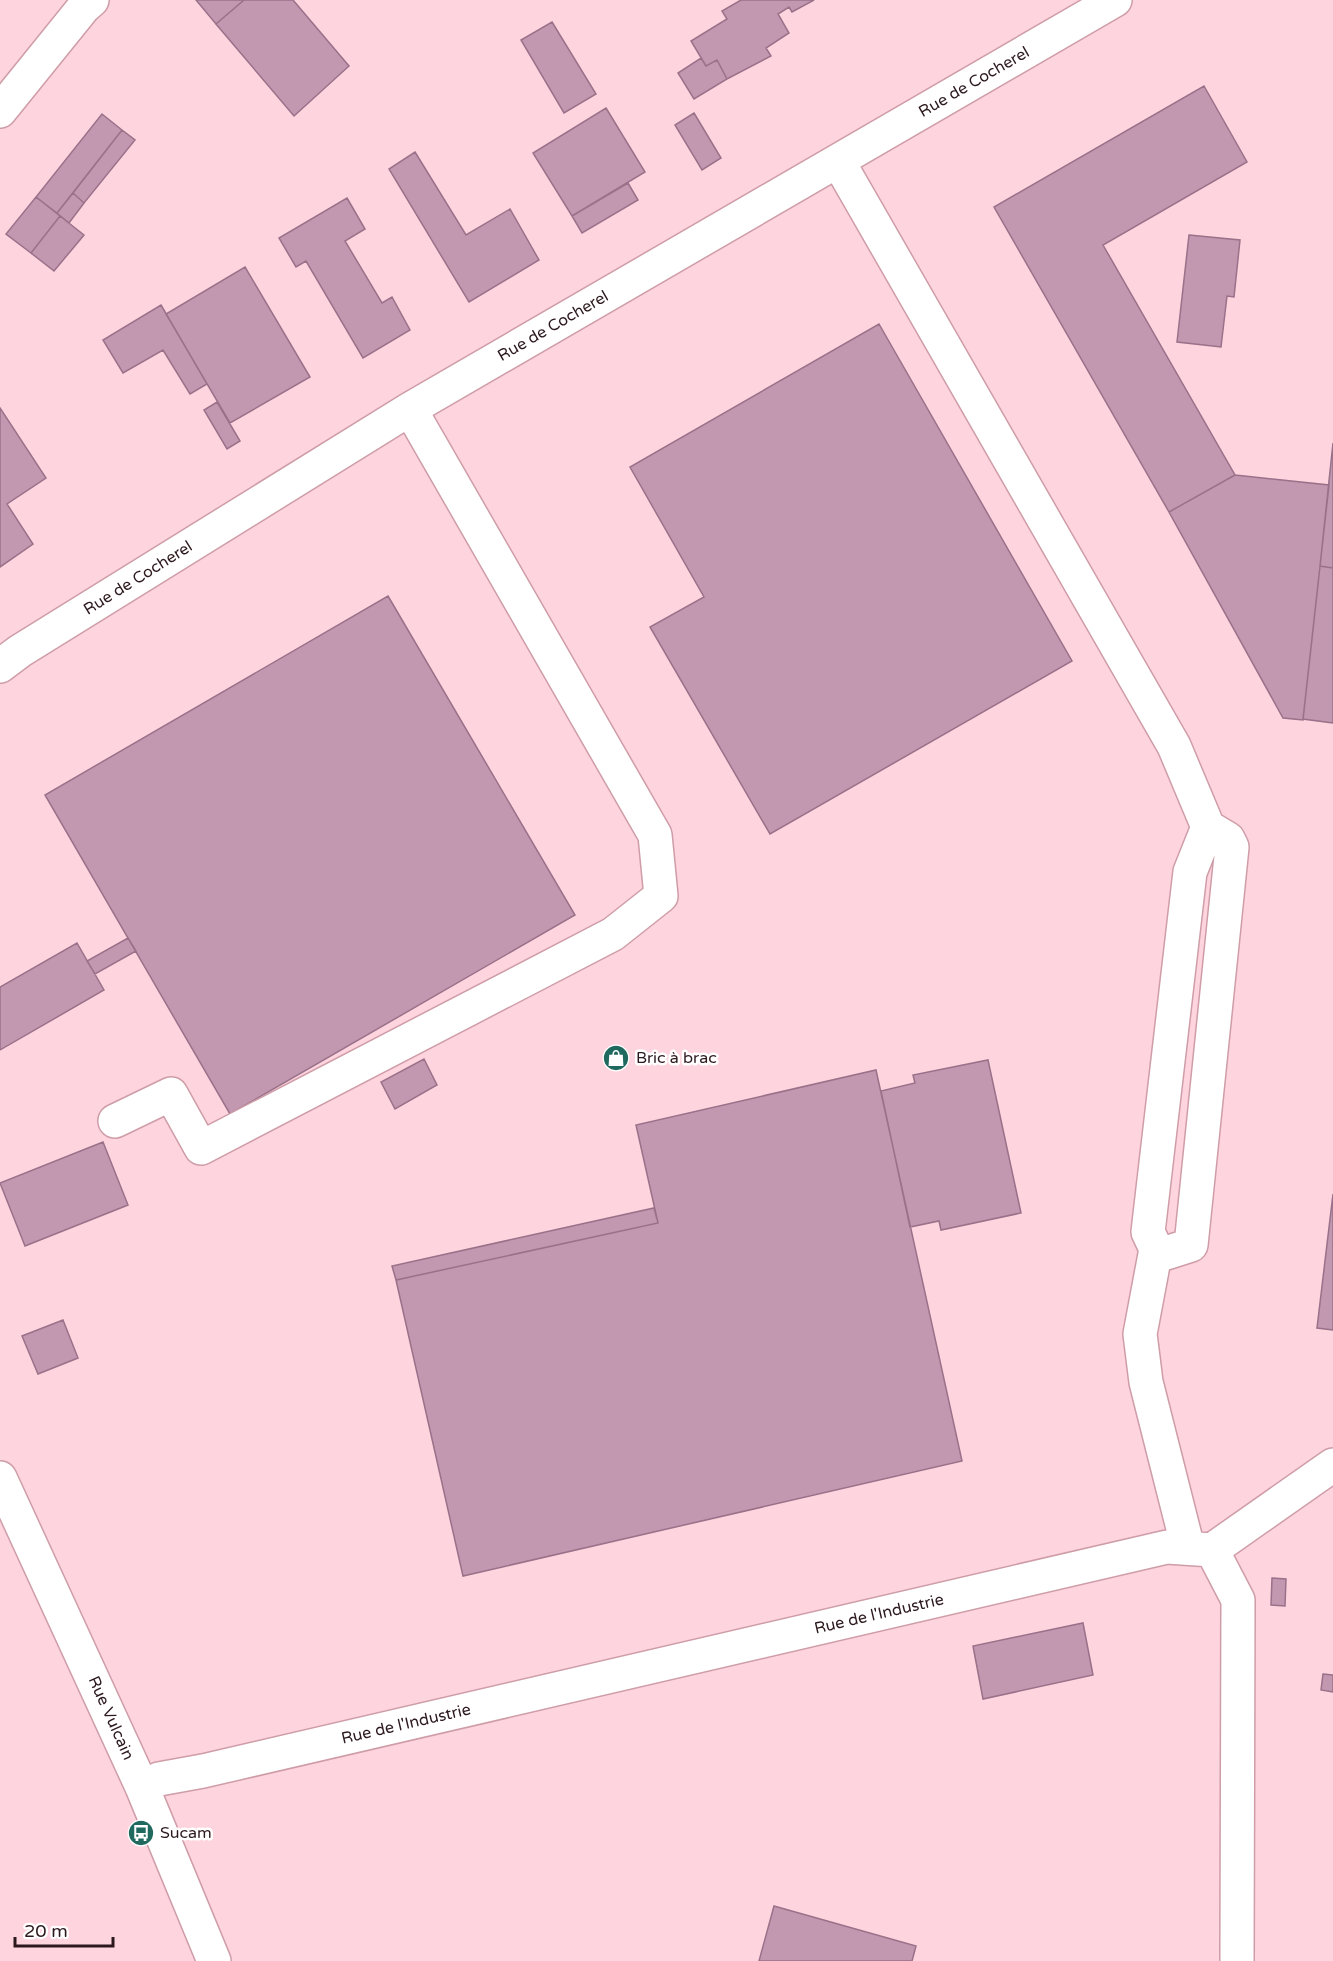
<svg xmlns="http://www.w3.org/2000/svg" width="1333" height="1961" font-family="'Varela Round',sans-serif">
  <rect width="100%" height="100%" fill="#fed4de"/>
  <path fill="#c298b0" stroke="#997189" stroke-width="1.5" d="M196,0H244L216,24Z
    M244,0H293L349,66L294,116L216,24Z
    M741,0H814L792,12L789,7L778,14L789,33L766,48L771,56L727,79L717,60L706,66L691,41L727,19L722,11Z
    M552,22L596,94L564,113L521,40Z
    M701,58L706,66L717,60L727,79L694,99L678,73Z
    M1204,86L1247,162L1103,245L1235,475L1169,512L994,207Z
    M606,108L645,172L572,216L533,153Z
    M694,113L721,158L702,170L675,125Z
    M102,114L122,130L57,213L36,197Z
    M122,130L135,140L84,203L73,193Z
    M415,152L466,235L510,209L539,260L469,302L389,169Z
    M628,183L638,200L582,233L572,216Z
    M73,193L84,203L69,223L57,213Z
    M36,197L60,216L31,253L6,234Z
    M347,198L365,229L345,241L382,303L392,297L410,330L363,358L306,261L296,267L279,238Z
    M60,216L84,235L54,271L31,253Z
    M1189,235L1240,240L1234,297L1227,296L1221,347L1177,342Z
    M245,267L310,377L230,423L166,314Z
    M161,305L207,384L190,394L163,350L123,373L103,340Z
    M879,324L1072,661L770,834L650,627L704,597L630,467Z
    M217,402L240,441L227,449L204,410Z
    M0,408L46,478L7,504L33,544L0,567Z
    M1333,443V568L1320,566Z
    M1235,475L1329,485L1303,720L1283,718L1169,512Z
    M1320,566L1333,568V723L1303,719Z
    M388,596L575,915L230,1114L45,795Z
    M128,938L136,951L95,974L87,961Z
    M77,943L104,990L0,1050V987Z
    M424,1059L437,1085L395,1109L381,1082Z
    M988,1060L1021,1213L941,1230L939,1221L910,1227L881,1091L915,1083L913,1075Z
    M876,1070L962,1461L463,1576L396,1280L658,1223L636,1125Z
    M103,1142L128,1205L25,1246L0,1183Z
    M1333,1194V1330L1317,1328Z
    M654,1208L658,1223L396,1280L392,1266Z
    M63,1320L78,1358L38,1374L22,1336Z
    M1272,1578L1286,1579L1285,1606L1271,1605Z
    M1083,1623L1093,1675L983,1699L973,1646Z
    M1323,1674L1333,1675V1692L1321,1690Z
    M774,1906L916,1946L912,1961H759Z"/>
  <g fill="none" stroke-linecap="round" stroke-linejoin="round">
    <g stroke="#ce9da8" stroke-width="36">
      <path id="minor" d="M0,111L84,7L92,0
        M838,161L1174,746L1208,827L1190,872L1148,1232L1156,1249L1166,1253L1191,1245L1232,847L1228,839L1208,827
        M0,666L20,651L410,409L1115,0
        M115,1121L171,1094L201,1148L613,934L661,896L655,835L410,409
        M1156,1249L1140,1334L1146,1382L1188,1548
        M0,1478L142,1787L214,1961
        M1212,1550L1333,1465
        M142,1787L159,1779L203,1771L1167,1547L1212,1550L1238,1600L1237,1961"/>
    </g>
    <use href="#minor" stroke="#fff" stroke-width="33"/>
  </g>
  <defs>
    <g id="shop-disc" transform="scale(1.35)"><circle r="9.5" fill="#20695f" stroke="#fff"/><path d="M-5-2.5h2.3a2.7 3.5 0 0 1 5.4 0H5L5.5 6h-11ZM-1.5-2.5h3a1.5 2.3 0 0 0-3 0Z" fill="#fff"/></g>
    <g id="bus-disc" transform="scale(1.35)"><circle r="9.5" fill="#20695f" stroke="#fff"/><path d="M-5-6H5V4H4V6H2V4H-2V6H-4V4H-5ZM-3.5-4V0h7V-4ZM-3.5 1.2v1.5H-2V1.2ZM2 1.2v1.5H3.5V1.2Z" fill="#fff"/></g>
  </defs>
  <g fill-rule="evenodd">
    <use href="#shop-disc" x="616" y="1058"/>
    <use href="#bus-disc" x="141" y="1833"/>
  </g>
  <g text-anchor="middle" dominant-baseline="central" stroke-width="5" stroke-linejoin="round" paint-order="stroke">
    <g font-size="16" fill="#2c191e" stroke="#fff">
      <text transform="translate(974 82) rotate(-30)">Rue de Cocherel</text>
      <text transform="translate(553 326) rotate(-30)">Rue de Cocherel</text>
      <text transform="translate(138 578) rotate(-32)">Rue de Cocherel</text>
      <text transform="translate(879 1614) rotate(-13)">Rue de l'Industrie</text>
      <text transform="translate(111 1718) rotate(66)">Rue Vulcain</text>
      <text transform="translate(406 1724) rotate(-13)">Rue de l'Industrie</text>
    </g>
    <g font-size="16" fill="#2c191e" stroke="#fff" text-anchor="start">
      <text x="636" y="1058">Bric à brac</text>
      <text x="160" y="1833">Sucam</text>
    </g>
  </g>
  <path d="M15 1937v9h98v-9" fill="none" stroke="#2c191e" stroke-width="3"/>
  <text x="24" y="1937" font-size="18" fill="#2c191e" stroke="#ffffff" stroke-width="4.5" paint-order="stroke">20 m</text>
</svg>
